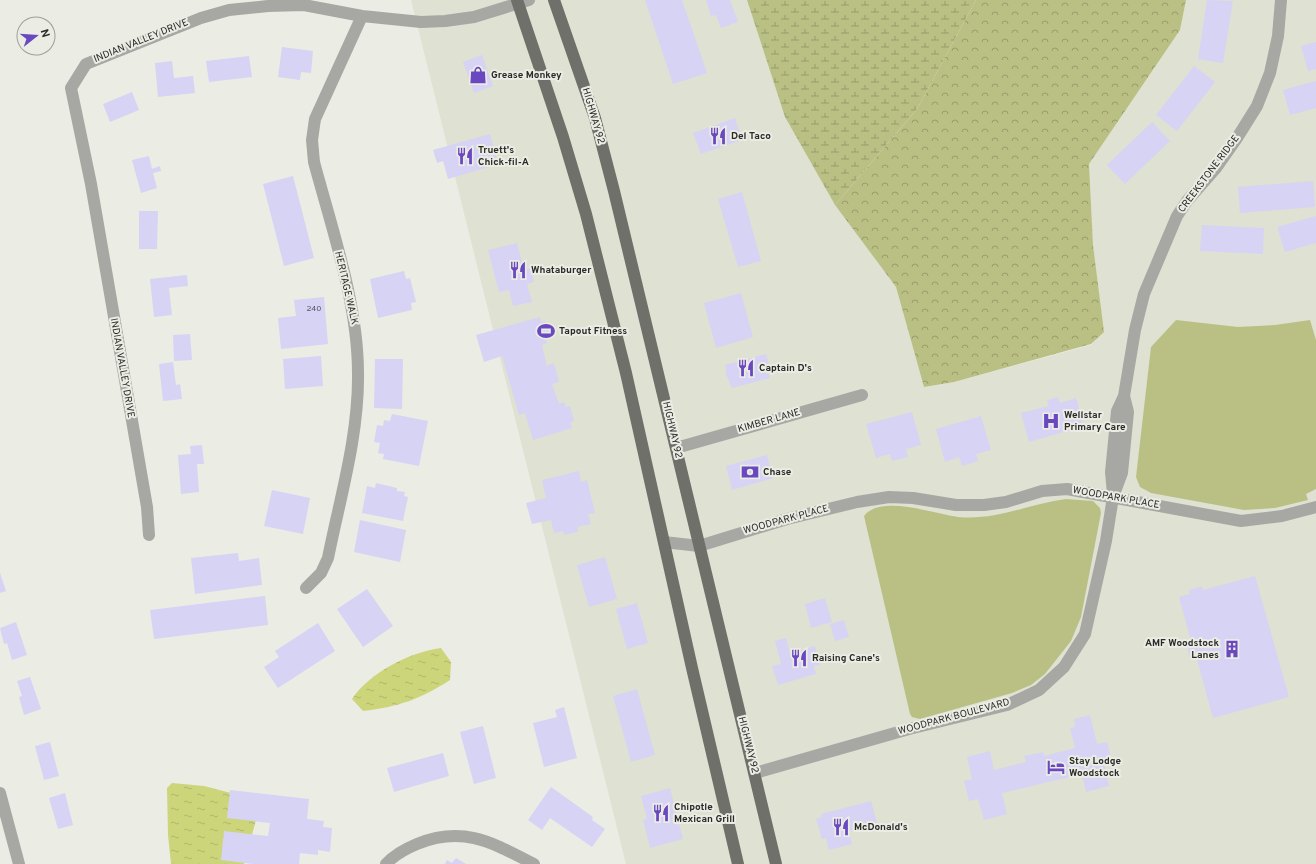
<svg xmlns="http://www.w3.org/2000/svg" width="1316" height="864" font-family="Overpass,sans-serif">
  <defs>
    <pattern id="forest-crowns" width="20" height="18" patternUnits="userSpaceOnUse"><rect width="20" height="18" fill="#bac084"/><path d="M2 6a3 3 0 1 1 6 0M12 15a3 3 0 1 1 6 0" fill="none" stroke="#979c6c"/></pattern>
    <pattern id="wetland-marsh" width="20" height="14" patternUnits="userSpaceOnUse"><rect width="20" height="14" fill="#bac084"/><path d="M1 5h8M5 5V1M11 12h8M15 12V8" fill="none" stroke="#979c6c"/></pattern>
    <pattern id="water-ripples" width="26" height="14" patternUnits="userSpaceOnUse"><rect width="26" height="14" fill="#cdd57a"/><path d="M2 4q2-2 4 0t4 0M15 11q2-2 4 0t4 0" fill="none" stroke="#b0b76a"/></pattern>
  </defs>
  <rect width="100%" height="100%" fill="#ebece4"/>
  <path fill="#dfe1d2" d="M411,0H747L785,117L835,205L896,287L924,387L954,382L1091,345L1103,332L1093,245L1089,164L1180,30L1186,0H1316V864H626Z"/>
  <path fill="#bac084" d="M1176,320L1238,327L1275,325L1310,320L1316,340V489L1306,494L1308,500L1275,508L1244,510L1151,493L1140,487L1136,477L1151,347Z
    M1066,499L1093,501L1100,508L1101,513L1081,617L1071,641L1045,674L1031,685L1012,693L920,719L912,717L910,714L864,516C880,494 935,514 958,517C995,521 1029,504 1066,499Z"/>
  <path fill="url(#forest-crowns)" d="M976,0H1186L1180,30L1089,164L1093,245L1104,332L1091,344L954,382L924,387L896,287L835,205L917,109Z"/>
  <path fill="url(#wetland-marsh)" d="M747,0H976L917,109L835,205L785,117Z"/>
  <path fill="url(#water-ripples)" d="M441,648L451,662L450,680C421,699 398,707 363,711L352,699C369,673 410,652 441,648Z
    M172,783L204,786L231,793L256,820L244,864H171L168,835L167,788Z"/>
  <path fill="#d7d3f4" d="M645,0H682L707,73L673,84Z
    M706,0H730L738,22L721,28L716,15L711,16Z
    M1207,0L1233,1L1223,63L1198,59Z
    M1316,42V69L1308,71L1301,46Z
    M282,47L313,51L311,73L301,72L300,80L278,77Z
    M482,55L493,86L474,93L463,62Z
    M249,56L252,77L209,82L206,61Z
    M172,61L174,78L193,76L195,93L158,97L155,63Z
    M1194,66L1215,82L1177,131L1156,115Z
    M1316,81V108L1290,115L1283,90Z
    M132,92L139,110L110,122L103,104Z
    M735,118L742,140L701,154L693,133Z
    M1152,122L1170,141L1125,184L1107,165Z
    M490,134L498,164L448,179L443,161L437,163L433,150Z
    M149,156L152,169L160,166L161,171L153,173L157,188L141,193L132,160Z
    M293,176L314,258L284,266L263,184Z
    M1313,181L1315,207L1240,213L1238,187Z
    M742,192L761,261L738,267L718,199Z
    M139,211H158L157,249H139Z
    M1316,216V243L1285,252L1277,227Z
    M1202,225L1264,228L1263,254L1200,251Z
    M517,243L524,270L530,268L534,282L527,284L532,302L513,306L509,290L499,292L488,250Z
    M404,271L406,279L410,278L416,302L411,303L412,310L378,318L370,279Z
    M187,275L188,286L169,288L172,315L154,317L150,279Z
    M741,293L753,337L716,348L704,303Z
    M324,297L328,344L281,349L278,318L296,316L294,300Z
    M540,317L541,322L545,321L550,336L545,338L547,343L542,345L547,366L554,363L559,382L552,384L559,404L564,402L566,407L570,406L574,421L570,423L572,428L533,440L525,413L519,415L502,356L484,362L476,335Z
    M190,334L192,360L174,361L173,335Z
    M766,354L769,364L766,365L770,378L732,388L725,372L726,371L725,365Z
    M321,356L323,386L285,389L283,359Z
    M375,359H403L402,409L374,408Z
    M173,362L176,385L180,384L182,399L163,401L159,364Z
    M1058,397L1060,403L1076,398L1084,426L1029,442L1021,413L1049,406L1047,400Z
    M912,412L921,445L906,449L908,457L892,461L890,454L876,458L866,424Z
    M392,414L428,421L419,466L383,459L384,454L378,453L380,443L374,442L377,425L383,426L384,420L390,421Z
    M981,416L991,450L976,454L978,461L962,466L959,457L945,462L936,429Z
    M202,445L204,464H197L199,492L181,494L178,455L191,454L190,446Z
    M767,455L773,478L732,490L726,466Z
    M579,471L581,482L587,480L595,513L588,514L591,524L577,527L578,532L564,535L563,531L554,533L551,520L532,524L526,503L546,498L542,480Z
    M376,483L397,488V491L405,492L404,496L408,497L403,521L362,513L367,486L375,488Z
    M272,490L310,498L303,534L264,526Z
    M360,520L406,530L400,562L354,552Z
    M238,553L239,561L259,558L262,585L195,594L191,558Z
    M605,557L617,599L589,607L577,565Z
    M0,573L6,591L0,593Z
    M1255,576L1289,697L1213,718L1196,656L1190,658L1186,643L1191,641L1179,597L1190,594L1189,590L1202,586L1203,590Z
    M367,589L393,626L363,647L337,609Z
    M265,596L268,625L154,639L150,610Z
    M825,598L832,622L811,628L805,604Z
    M637,603L648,643L627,649L616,609Z
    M844,620L849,637L835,641L830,624Z
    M16,622L27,655L12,660L7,643L4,644L0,628Z
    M318,623L335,651L278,688L264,667L279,657L275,651Z
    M786,638L790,653L815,646L820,665L814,666L816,674L778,685L772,666L781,664L775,641Z
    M30,677L41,709L24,715L19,697L22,696L17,681Z
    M637,689L655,755L631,762L613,696Z
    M564,707L577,758L544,767L533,723L557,717L555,710Z
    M1090,715L1097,744L1107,742L1112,761L1104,763L1109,786L1086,792L1082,774L1002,793L1007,814L984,820L978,799L969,801L964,781L972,779L967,757L990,751L994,770L1026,762L1024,756L1043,752L1044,756L1075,748L1070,728L1075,727L1074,719Z
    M483,726L496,778L474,784L460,732Z
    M50,742L59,776L44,780L35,746Z
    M443,753L449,776L394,792L387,768Z
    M551,787L593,817L592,820L605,829L592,847L550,818L542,830L528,820Z
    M670,788L683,839L650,848L643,820L647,819L641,796Z
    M230,790L309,799L307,819L324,821L323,827L332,828L330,852L318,850V855L300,853L299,864H253L221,860L224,831L268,836L270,823L227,818Z
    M65,793L73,825L58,829L49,798Z
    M871,801L877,823L849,831L852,844L829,850L826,838L822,839L816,819L822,817L821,814Z
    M456,858L466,864H445L447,860L452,863Z"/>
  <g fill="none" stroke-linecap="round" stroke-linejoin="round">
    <path stroke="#a7a8a4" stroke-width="12" d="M676,448L862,395
      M1113,494L1111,472L1117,411L1124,396L1135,330L1144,294L1177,216L1187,201L1216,168L1237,138L1257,106L1270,73L1278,36L1281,0
      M149,535L147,507L91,184L71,88L86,64L201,18L229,10L268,6L304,5L362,16L421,22L445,21L474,17L529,0
      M664,542L699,546L787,519L857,502L889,497L913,498L956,505H984L1006,502L1042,491L1067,489L1241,521L1282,516L1316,507
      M306,588L321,573L328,558C340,498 359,435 358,373C358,304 332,229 314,162L312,140L315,119L362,16
      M755,773L909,729L1007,705L1039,690L1064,667L1085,634L1106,541L1113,497L1122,473L1128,412L1124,396
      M0,793L19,864
      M386,864C395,854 405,849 417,844C464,825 493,843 534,864"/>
    <path stroke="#6f706a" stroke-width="12" d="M517,0L563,137L586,214L626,373L692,668L738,864
      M554,0L595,118L614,191L776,864"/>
  </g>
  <defs>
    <g id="shop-bare" transform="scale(1.38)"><path d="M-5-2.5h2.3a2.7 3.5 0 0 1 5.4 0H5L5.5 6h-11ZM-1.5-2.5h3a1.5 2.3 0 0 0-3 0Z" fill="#6948c0" stroke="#ebece4" stroke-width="2.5" paint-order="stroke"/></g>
    <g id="restaurant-bare" transform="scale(1.38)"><path d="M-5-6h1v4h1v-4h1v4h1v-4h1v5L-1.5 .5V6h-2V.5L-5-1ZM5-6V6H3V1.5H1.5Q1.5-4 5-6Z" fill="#6948c0" stroke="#ebece4" stroke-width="2.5" paint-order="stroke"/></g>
    <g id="stadium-bare" transform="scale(1.38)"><path d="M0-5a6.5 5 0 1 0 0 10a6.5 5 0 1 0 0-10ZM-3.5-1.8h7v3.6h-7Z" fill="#6948c0" stroke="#ebece4" stroke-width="2.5" paint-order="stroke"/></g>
    <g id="hospital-bare" transform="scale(1.38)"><path d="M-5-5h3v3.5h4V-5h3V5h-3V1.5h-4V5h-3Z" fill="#6948c0" stroke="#ebece4" stroke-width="2.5" paint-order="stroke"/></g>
    <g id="bank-bare" transform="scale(1.38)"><path d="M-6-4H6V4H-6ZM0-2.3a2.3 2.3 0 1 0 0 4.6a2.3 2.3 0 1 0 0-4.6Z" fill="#6948c0" stroke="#ebece4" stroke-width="2.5" paint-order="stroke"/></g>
    <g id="building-bare" transform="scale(1.38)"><path d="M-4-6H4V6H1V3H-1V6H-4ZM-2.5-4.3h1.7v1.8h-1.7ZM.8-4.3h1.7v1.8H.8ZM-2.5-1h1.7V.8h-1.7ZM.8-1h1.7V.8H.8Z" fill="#6948c0" stroke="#ebece4" stroke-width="2.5" paint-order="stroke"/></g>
    <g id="hotel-bare" transform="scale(1.38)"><path d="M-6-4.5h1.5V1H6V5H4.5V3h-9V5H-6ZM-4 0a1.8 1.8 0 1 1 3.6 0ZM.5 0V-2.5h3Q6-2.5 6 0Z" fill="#6948c0" stroke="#ebece4" stroke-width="2.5" paint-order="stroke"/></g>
  </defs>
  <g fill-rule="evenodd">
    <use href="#shop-bare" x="478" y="75"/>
    <use href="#restaurant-bare" x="718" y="136"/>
    <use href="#restaurant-bare" x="465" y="156"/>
    <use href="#restaurant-bare" x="518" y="270"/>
    <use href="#stadium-bare" x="546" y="331"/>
    <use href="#restaurant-bare" x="746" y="368"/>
    <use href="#hospital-bare" x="1051" y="421"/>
    <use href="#bank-bare" x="750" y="472"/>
    <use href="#building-bare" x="1232" y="649"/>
    <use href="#restaurant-bare" x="799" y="658"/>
    <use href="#hotel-bare" x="1056" y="767"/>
    <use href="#restaurant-bare" x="661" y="813"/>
    <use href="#restaurant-bare" x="841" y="827"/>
  </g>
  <g text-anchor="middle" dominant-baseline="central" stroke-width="4" stroke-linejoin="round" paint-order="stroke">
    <g font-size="8" fill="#55555b">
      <text x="314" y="309">240</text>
    </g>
    <g font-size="10" fill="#2a2b28" stroke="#ebece4">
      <text transform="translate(141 41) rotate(-22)">INDIAN VALLEY DRIVE</text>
      <text transform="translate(593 116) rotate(74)">HIGHWAY 92</text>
      <text transform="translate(1209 174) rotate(-53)">CREEKSTONE RIDGE</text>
      <text transform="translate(346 288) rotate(77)">HERITAGE WALK</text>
      <text transform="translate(122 368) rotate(80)">INDIAN VALLEY DRIVE</text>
      <text transform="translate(769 421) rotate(-16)">KIMBER LANE</text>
      <text transform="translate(672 430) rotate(77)">HIGHWAY 92</text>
      <text transform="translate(1116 498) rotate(10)">WOODPARK PLACE</text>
      <text transform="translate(786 520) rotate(-15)">WOODPARK PLACE</text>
      <text transform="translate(954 717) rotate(-15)">WOODPARK BOULEVARD</text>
      <text transform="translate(748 745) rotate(76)">HIGHWAY 92</text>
    </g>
    <g font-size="10" font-weight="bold" fill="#2a2b28" stroke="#ebece4" text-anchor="start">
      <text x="491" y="75">Grease Monkey</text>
      <text x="731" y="136">Del Taco</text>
      <text x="478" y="150">Truett's<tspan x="478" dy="12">Chick-fil-A</tspan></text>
      <text x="531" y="270">Whataburger</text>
      <text x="559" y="331">Tapout Fitness</text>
      <text x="759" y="368">Captain D's</text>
      <text x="1064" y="415">Wellstar<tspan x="1064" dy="12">Primary Care</tspan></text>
      <text x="763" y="472">Chase</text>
      <text x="1219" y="643" text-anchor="end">AMF Woodstock<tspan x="1219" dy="12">Lanes</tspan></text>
      <text x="812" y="658">Raising Cane's</text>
      <text x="1069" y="761">Stay Lodge<tspan x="1069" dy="12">Woodstock</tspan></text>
      <text x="674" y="807">Chipotle<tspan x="674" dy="12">Mexican Grill</tspan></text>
      <text x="854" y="827">McDonald's</text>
    </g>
  </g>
  <g transform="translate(36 36) rotate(73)"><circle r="19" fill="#ebece4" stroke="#9e9f99"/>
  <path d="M0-3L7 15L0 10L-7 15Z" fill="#6948c0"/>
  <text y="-6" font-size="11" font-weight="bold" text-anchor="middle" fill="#2a2b28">N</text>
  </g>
</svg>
